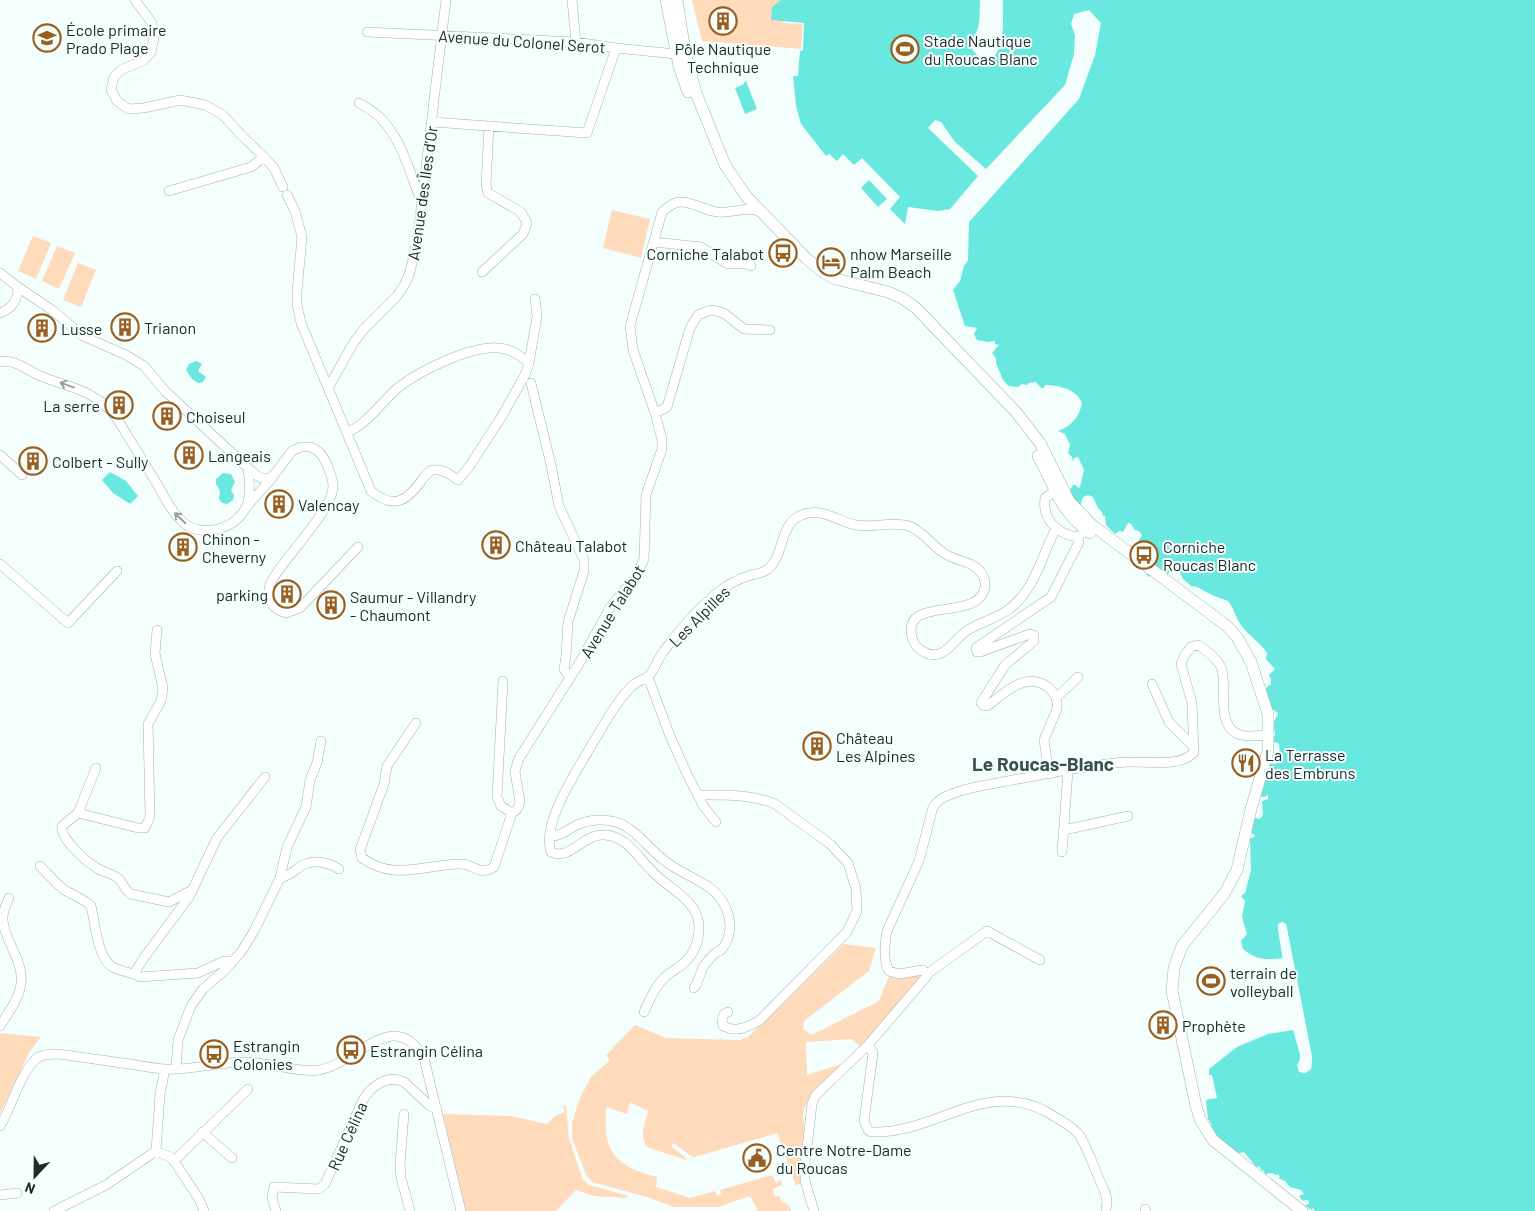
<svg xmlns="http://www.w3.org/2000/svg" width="1535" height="1211" font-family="Barlow,sans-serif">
  <rect width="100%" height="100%" fill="#f3fefd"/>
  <path fill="#ffdbbc" d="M692,0H785L783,23L803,24L801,49L702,41Z
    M612,210L650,219L641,258L603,248Z
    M33,236L51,243L36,279L18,271Z
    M57,246L75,253L59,289L42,281Z
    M78,263L96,270L81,307L63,300Z
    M844,944L876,948L869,971L804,1021L803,1029L812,1035L879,1001L889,976L897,979L920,975L921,979L861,1048L852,1039L806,1042L807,1075L845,1063L816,1090L808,1100L803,1112L805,1141L801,1166V1183L796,1186L777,1133L695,1157L691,1156L674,1143L671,1146L687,1159L686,1160L647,1147C639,1133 645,1125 648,1111L630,1102L627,1114L606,1107C606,1117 605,1129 607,1139C613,1164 635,1171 657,1177L656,1187L690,1198L715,1191L717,1196L721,1194L720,1190L772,1175L776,1183L781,1180L782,1185L773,1189L775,1197L779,1196L782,1203L785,1202L786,1205L788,1204L791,1211H754L758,1210L750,1196L718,1207H674L650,1198L592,1182L586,1175L572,1138V1123L580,1098L591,1077L610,1060L606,1055L635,1025L666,1038L740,1040L748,1037Z
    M0,1033L41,1037L30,1051L0,1113Z
    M566,1105L569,1139L583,1180L589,1185L628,1196L627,1198L594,1196L576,1190L556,1211H466L443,1114L510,1116L547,1124L555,1116L565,1112L563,1106Z"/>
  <path fill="#68e8de" d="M781,0H980C979,15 982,30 970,41C972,54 979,58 991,59C1007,47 1002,18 1003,0H1535V1211H1315L1313,1208L1311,1210L1305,1205L1309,1204V1201L1307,1200L1303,1201L1299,1196L1304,1194L1301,1190L1290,1187L1285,1181L1278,1178L1280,1177L1278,1174L1276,1175L1272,1173L1265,1174L1264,1171L1261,1170L1260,1167L1258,1166L1257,1168L1244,1152L1231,1155L1210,1126L1212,1125L1208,1119L1206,1100L1217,1098L1212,1075H1209V1069L1237,1047L1268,1034L1293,1030L1300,1054L1299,1071L1305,1073L1311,1069L1312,1057L1286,924L1278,925L1283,958C1266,960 1256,960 1243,949L1241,941L1247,934L1242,917L1245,901L1241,896L1245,893L1251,870L1250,839L1255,836L1251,832L1253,817L1259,819L1263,816L1262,801L1268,799V795L1264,797L1260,796L1261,788H1264L1266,763L1276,764L1280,758L1279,744L1275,742L1273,744L1275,733L1273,724L1278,713L1272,709L1265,690L1269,685H1271V679L1269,675L1275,669L1266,659L1267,653C1260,642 1250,637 1241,625C1235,617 1234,608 1228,601L1212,595L1197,587L1191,586L1183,579L1179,570L1177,568L1164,576L1154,579L1151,575L1148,577L1136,549L1134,550L1131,547L1136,546L1142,535L1139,531L1135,530L1131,524L1128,523L1123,532L1119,531L1115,534L1106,525L1105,516H1103L1102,512L1098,508L1093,497L1088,495L1083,497L1080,506L1064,491L1070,490L1073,485H1076L1078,488L1080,487L1084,470L1078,457L1074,458L1073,462L1072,457L1068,453L1070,445L1065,434L1058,431C1071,426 1079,418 1082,403C1077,389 1057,385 1045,385L1044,388H1041L1036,382L1029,383L1027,385L1022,384L1018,387L1009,386L1003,380L996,363V358L992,353L999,345L995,344V341L988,342L977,340L974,334L977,328L965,326L953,290L960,281L964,266L968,260L969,222L1079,99L1095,55L1101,23L1089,10L1074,14L1071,24L1075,35L1074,54L1065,85L986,169L955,142L941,122L935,120L928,128L978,176L950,209L938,211L908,207L905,224L890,209L900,197L862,158L854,165L843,154L837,161L829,154L826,156L801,124L796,106L793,76H798L800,51L803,50L804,23L771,20L772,7Z
    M746,81L757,109L745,114L735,88L744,84V82Z
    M869,180L887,199L878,207L861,188Z
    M196,361L202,364L198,371L206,377L203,382L198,383L192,379L186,370L189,364Z
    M110,472L126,481L138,496L130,504L113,493L102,480Z
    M223,473L231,474L235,482L231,490L234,495L233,500L227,504L222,503L219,499L220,491L216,484V479Z"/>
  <path fill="#f3fefd" d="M1282,922L1286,924L1312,1057L1311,1069L1305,1073L1299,1072L1297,1065L1300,1060V1054L1293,1028L1295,1029L1299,1040L1302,1054V1060L1299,1065L1301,1069L1304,1070L1309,1068V1057L1284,926L1282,925L1280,930L1285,958L1283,960L1278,930V924Z"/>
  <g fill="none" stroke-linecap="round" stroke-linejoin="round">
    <g stroke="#9bb5b2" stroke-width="10">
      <path id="minor" d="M135,0L152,23L154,38L151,52L144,60L121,70L114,77L111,90L117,101L128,109L144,108L180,100L205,105L223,115L241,135L264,157L274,168L283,187
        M572,0L576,42
        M367,32L576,42L616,48L676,54L683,53
        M359,103C364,106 371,110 376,114C401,135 409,171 421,201
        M432,122L587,133L616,48
        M169,191L251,167L264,157
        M287,195L295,211L302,237L297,292V305L301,323L371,491C394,510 407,501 422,480C425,476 428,471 433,470C442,468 451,475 458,480L469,467L502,416L525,375L529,363L537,316L535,299
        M654,242L701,247L728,264H747L751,266
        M482,272L523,234L527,223L521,212L488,193L486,185L489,126
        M0,273L18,287C18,300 13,308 0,313
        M18,287L52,310L83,336L126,355L144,366L165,391L248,468C256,475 263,483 273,476L292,451L301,447H311C320,451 324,457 328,467C330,473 333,479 333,486C333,511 282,559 270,584C266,598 271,609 286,613L300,608L358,547
        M0,362C13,358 27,370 38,375C61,385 89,389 107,407C116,415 121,425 127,435C137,451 147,467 157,484C165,498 172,513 185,524C206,539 241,527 248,502C251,491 249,479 248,468
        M531,383L551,465L559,506L584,560V571L568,622L566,656L564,669L570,678
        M328,388L354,342L364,329L397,296L405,284L410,272L417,242L446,0
        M655,413L667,407L690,328L698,315L711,310L717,311L725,314L744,329L770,330
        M347,432C366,426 383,400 399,387C421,370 470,346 499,348C511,349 520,355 529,363
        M0,455L22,475
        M1060,491L1054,492L1045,498C1042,519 1057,534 1077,537L1082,534
        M247,506L272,478
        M0,564L68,623L117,571
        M648,677L670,736L687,774L704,807L716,822
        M503,681L497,797L501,806L512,813
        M1152,684L1169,722L1194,747
        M1057,697L1078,677
        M416,723L387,766L384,784L360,850L362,858C393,881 424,865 459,864C474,863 478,877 494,867L512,813C517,810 519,808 520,802L515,772L518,760L580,662L611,606L636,577L644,559L646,495L662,449V440L655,413L633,350L630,326L662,212C667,208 672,203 679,202C691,201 704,210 717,212C731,214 745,206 759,211
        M96,768L78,813L62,826C60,839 87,862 97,868C103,872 114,874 119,879C124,884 124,890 131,894L169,902L192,890
        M1049,774L1044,740L1057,709C1058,701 1056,694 1049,688C1027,670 1006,692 987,706H984L981,703L1005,665L1034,641V635L1030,634L980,652H977L976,648L1051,597L1079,542L1077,537
        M699,795C725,795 751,794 775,804L830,844L848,863L856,889L857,911L847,932L759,1021C746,1027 737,1033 723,1026L722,1021L724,1014L728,1012
        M78,813L138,828H145L150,817L148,724L161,701L163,688L155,654L157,630
        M1064,830L1128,816
        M550,836C561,837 568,829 577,825C588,820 599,819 611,821C634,825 647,848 665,861C679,872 696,878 710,888C729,902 737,930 722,949C717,954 722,948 716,953C712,955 706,963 703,967C700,974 699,981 694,988
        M1062,852L1068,771
        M40,866C47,873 55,882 63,889C72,895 83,898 91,906C95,922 97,955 111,966C117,970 127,972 134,974
        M280,878C289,876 294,871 301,866C313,859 328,862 339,869
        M233,961H224L198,973L140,977L134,974L143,959L189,897L217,838L265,777
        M927,974L987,931L1040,960
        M644,1012C650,1000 654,988 663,979C669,972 678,969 684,963C699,950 704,924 693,908C683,893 665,885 653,872C638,858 626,834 602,835C583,835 569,861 551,852C541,823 577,771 591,746C604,725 615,703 632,686C637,681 644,680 649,676C655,669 658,658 664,651C679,630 697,610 716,594C726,585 738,579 751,575C757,574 763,573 768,569C787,553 777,518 809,513C825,510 840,522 856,525C873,528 893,521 909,526C925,532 933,548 947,555C957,561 970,561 978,569C984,575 987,583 984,591C973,621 902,596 912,637C913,643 918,649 924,652C944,663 953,639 968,630C990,617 1007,617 1024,594C1039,575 1044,550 1056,529
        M0,1026C8,1013 19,999 21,984C24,960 4,941 3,920C2,912 6,905 9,898
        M868,1045L873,1053L864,1121L868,1130L871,1132C937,1135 989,1073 1055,1117C1063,1122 1075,1128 1080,1136C1090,1153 1096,1174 1105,1192L1107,1200L1106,1211
        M176,1068L178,1040L191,1006L203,989L226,969L241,952L254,931L280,878L287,847L306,807L310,780L317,763L321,741
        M404,1114L400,1164L401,1178L410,1211
        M0,1126C11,1109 22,1067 39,1057C45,1054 52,1054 58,1054C82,1057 106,1061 130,1064C141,1066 153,1068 164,1069C191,1071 220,1061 248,1062C270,1063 299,1073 319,1070C357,1064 393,1005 424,1058L461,1211
        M202,1132L232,1158
        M156,1151L160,1094L165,1069
        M156,1151L170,1157L174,1161L199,1199L204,1211
        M174,1161L248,1089
        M0,1195L17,1193
        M1145,1209L1146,1211
        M54,1211L106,1185L156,1151
        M276,1211L272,1198L274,1187L319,1189L325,1184L363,1100C371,1086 388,1074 404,1082L430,1106L437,1109
        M814,1211L805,1181V1165L812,1104L815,1096L868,1045L927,976V974L923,970L899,974L889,971C883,961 885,942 887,931L919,861L933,807C937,802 941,798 947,796C969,786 995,784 1018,779C1054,773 1091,764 1128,762C1146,761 1181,768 1194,752L1192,703L1181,664L1184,656L1191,647L1198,645C1205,649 1220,661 1222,670C1227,688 1216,725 1238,734C1247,738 1260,735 1269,735"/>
    </g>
    <g stroke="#9bb5b2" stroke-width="12">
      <path id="major" d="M666,0L679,66L688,92
        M677,0L685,52L696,93L725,165L746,196L806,258L824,273L836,279L888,292L902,298L916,308L1016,412L1040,443L1069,501L1092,525L1227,626L1237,637L1251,662L1268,714V751L1251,809L1237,870L1224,894L1182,946L1174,968L1172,991L1196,1106L1200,1119L1213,1140L1302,1211
        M1038,456C1056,488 1058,509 1090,533"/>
    </g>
    <use href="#minor" stroke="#fff" stroke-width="9"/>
    <use href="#major" stroke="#fff" stroke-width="11"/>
  </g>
  <defs><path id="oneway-shaft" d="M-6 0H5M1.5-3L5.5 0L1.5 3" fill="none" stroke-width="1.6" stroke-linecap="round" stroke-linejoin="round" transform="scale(1.25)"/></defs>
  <g stroke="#9b9f9f">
    <use href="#oneway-shaft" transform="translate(67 385) rotate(-160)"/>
    <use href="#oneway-shaft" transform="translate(180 518) rotate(-136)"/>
  </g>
  <defs>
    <g id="building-ring" transform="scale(1.4375)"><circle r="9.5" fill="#f3fefd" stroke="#9a5f20" stroke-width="1.5"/><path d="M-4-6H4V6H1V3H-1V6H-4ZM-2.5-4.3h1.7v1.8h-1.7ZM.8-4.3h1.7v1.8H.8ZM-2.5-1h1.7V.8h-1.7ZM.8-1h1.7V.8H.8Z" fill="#9a5f20"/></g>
    <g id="school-ring" transform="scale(1.4375)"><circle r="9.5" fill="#f3fefd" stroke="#9a5f20" stroke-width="1.5"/><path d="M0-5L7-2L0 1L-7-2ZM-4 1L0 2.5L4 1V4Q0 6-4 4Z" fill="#9a5f20"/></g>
    <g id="stadium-ring" transform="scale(1.4375)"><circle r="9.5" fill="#f3fefd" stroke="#9a5f20" stroke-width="1.5"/><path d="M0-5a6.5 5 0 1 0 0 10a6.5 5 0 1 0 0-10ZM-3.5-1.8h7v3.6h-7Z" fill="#9a5f20"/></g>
    <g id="bus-ring" transform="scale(1.4375)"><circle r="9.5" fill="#f3fefd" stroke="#9a5f20" stroke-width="1.5"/><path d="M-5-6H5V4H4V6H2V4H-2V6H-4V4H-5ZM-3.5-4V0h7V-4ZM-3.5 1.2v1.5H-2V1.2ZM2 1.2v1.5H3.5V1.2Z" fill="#9a5f20"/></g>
    <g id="hotel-ring" transform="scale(1.4375)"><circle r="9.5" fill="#f3fefd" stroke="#9a5f20" stroke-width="1.5"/><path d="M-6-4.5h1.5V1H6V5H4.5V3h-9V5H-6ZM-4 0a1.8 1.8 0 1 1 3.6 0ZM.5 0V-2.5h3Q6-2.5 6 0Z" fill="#9a5f20"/></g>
    <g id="restaurant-ring" transform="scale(1.4375)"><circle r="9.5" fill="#f3fefd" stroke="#9a5f20" stroke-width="1.5"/><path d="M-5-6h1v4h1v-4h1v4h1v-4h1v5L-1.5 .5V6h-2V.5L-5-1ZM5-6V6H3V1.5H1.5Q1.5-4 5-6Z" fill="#9a5f20"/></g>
    <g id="civic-ring" transform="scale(1.4375)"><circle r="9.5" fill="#f3fefd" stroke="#9a5f20" stroke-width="1.5"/><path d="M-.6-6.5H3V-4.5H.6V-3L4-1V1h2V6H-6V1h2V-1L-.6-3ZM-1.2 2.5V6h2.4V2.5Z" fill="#9a5f20"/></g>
  </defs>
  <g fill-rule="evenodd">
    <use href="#building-ring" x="723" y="21"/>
    <use href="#school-ring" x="47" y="38"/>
    <use href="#stadium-ring" x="905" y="49"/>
    <use href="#bus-ring" x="783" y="253"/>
    <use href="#hotel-ring" x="831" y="262"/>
    <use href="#building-ring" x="125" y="327"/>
    <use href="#building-ring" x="42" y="328"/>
    <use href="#building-ring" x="119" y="405"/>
    <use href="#building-ring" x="167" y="416"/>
    <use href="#building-ring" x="189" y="455"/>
    <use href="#building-ring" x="33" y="461"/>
    <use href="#building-ring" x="279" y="504"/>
    <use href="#building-ring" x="496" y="545"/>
    <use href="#building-ring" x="183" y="547"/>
    <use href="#bus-ring" x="1144" y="555"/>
    <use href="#building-ring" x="287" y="594"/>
    <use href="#building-ring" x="331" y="605"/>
    <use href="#building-ring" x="817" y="746"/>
    <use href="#restaurant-ring" x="1246" y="763"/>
    <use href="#stadium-ring" x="1211" y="981"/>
    <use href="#building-ring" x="1163" y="1025"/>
    <use href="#bus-ring" x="351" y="1050"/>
    <use href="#bus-ring" x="214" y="1054"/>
    <use href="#civic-ring" x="757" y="1158"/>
  </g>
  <g text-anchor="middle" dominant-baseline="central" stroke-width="4" stroke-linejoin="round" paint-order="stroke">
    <g font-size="16" fill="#202a29" stroke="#f3fefd" text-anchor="start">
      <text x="66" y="29">École primaire<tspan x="66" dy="18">Prado Plage</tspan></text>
      <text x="924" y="40">Stade Nautique<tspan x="924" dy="18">du Roucas Blanc</tspan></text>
      <text x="723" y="48" text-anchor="middle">Pôle Nautique<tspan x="723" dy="18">Technique</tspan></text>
      <text x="764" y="253" text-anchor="end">Corniche Talabot</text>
      <text x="850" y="253">nhow Marseille<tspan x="850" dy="18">Palm Beach</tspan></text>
      <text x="144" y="327">Trianon</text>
      <text x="61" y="328">Lusse</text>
      <text x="100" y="405" text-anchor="end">La serre</text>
      <text x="186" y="416">Choiseul</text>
      <text x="208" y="455">Langeais</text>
      <text x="52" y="461">Colbert - Sully</text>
      <text x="298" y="504">Valencay</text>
      <text x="202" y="538">Chinon -<tspan x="202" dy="18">Cheverny</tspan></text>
      <text x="515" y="545">Château Talabot</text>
      <text x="1163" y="546">Corniche<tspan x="1163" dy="18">Roucas Blanc</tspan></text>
      <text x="268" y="594" text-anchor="end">parking</text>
      <text x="350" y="596">Saumur - Villandry<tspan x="350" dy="18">- Chaumont</tspan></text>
      <text x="836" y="737">Château<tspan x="836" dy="18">Les Alpines</tspan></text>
      <text x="1265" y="754">La Terrasse<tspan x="1265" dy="18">des Embruns</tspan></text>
      <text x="1230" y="972">terrain de<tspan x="1230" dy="18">volleyball</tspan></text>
      <text x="1182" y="1025">Prophète</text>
      <text x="233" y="1045">Estrangin<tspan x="233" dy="18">Colonies</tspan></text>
      <text x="370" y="1050">Estrangin Célina</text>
      <text x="776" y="1149">Centre Notre-Dame<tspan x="776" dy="18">du Roucas</tspan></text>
    </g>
    <g font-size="16" fill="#202a29" stroke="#f3fefd">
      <text transform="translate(522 41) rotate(4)">Avenue du Colonel Serot</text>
      <text transform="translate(422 193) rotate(-82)">Avenue des Îles d'Or</text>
      <text transform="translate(612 611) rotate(-58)">Avenue Talabot</text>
      <text transform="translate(699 616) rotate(-45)">Les Alpilles</text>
      <text transform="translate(347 1136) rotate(-66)">Rue Célina</text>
    </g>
    <g font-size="19" font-weight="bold" fill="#39504e" stroke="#f3fefd">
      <text x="1043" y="763">Le Roucas-Blanc</text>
    </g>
  </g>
  <g transform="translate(35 1176) rotate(202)" stroke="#f3fefd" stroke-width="4" paint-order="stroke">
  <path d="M0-4L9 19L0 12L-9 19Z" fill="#202a29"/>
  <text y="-8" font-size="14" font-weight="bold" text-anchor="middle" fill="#202a29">N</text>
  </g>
</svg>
